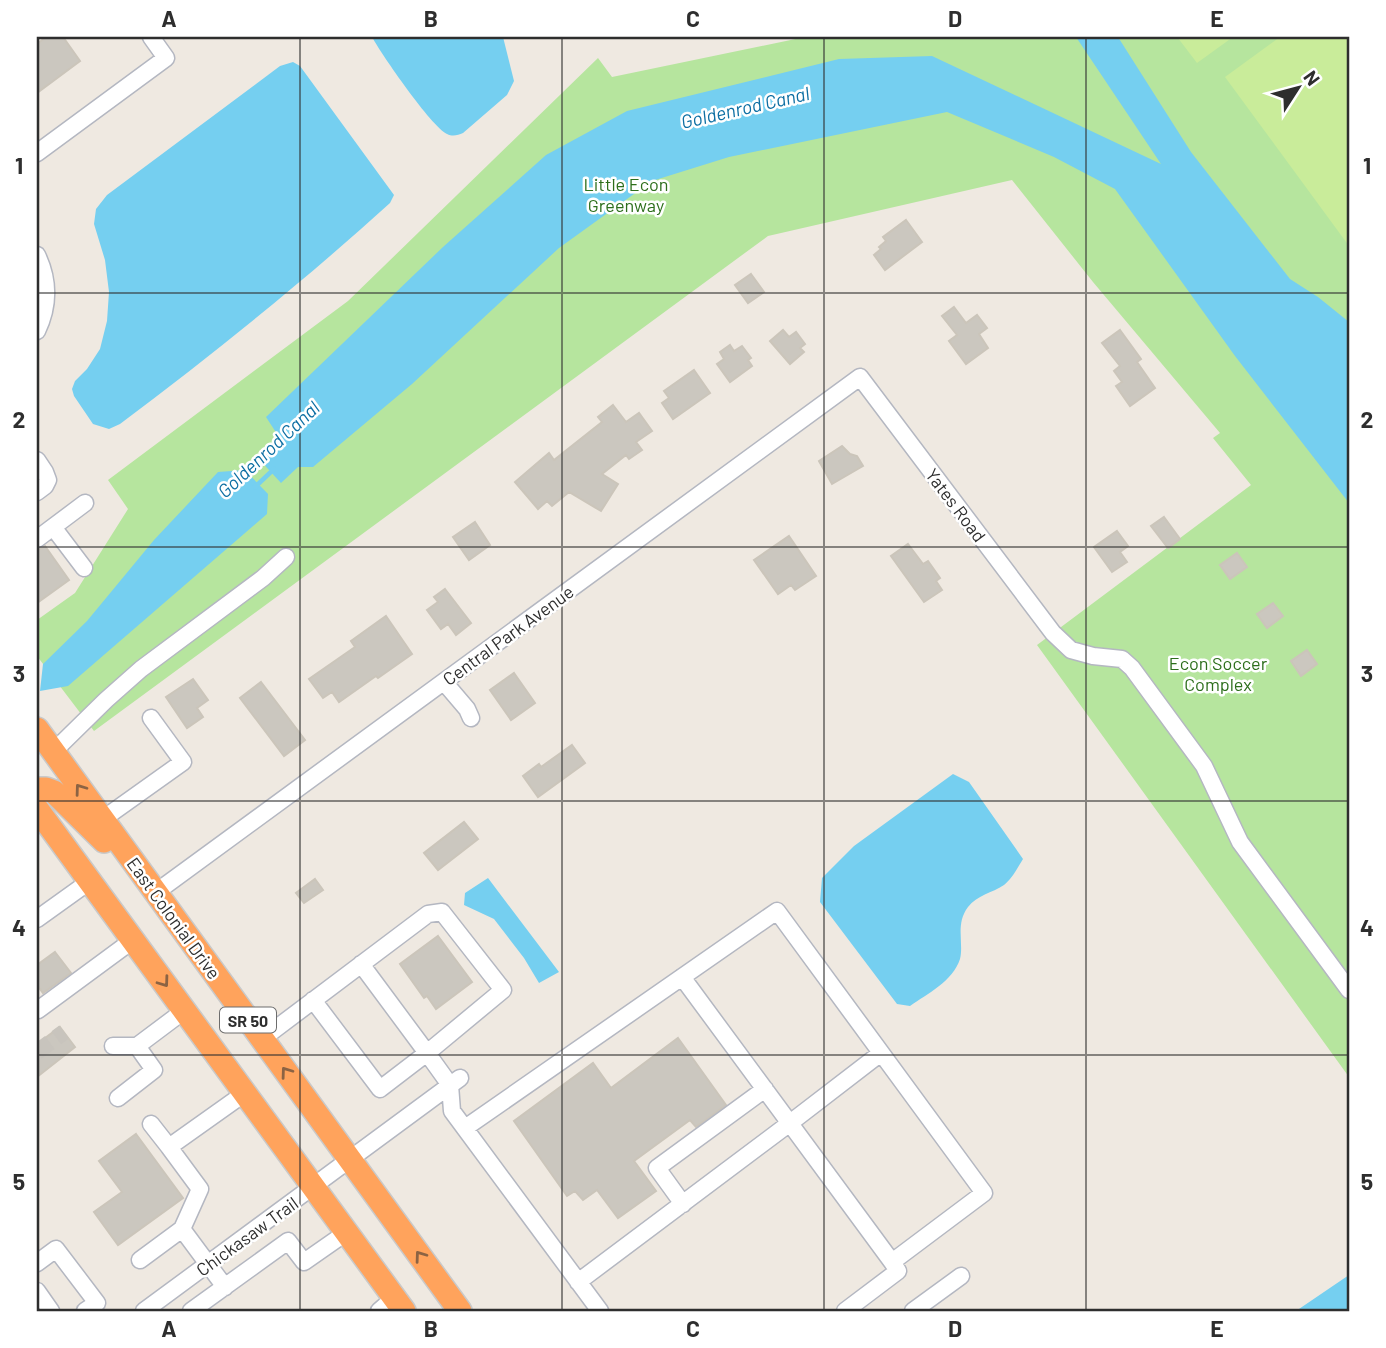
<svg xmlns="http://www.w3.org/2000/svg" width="1386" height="1348" font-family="Barlow,sans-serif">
  <rect width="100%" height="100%" fill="#efe9e1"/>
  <path fill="#b6e59e" d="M805,37H1349V1077L1037,645L1251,485L1213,438L1220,433L1093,282L1012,180L768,236L94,731L37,656V620L75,593L128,509L108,480L348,301L598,58L612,77Z"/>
  <path fill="#c9ec9a" d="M1180,37H1233L1197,63L1178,38Z
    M1280,37H1349V246L1225,77Z"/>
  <path fill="#75cff0" d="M372,37H503L514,81L507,95L463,133C458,135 453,137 447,134C431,126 382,55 372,37Z
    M1076,37H1118L1191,152L1290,279L1318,297L1349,322V503L1235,356L1115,189L1054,157L947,112L729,157L652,181L559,248L412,384L313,467H298L281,483L258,458L275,444L277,434L266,417L443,247L546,155L627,111L839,59L932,56L1161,164Z
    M293,62L300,66L394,195L390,203C303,282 213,354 120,424L109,429L93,424L74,396L72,389L75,381L87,369L100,349L107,321L109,292L105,260L94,224L96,209L107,195L280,66Z
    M245,470L268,494L267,514L68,686L40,691L43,664L87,621L154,540L218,472Z
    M953,774L969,782L1023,859C1018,867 1012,879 1004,885C992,893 977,895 968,907C955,924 964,943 960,959C953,981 927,994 910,1006L897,1004L820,902L822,878L854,846Z
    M488,878L559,972L539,983L524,958L494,919L464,905L465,893Z
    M1349,1275V1311H1296Z"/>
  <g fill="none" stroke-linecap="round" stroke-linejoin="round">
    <path stroke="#75cff0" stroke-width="4.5" d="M255,487L274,469"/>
  </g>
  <path fill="#cbc7bf" stroke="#cbc5ba" stroke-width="2" d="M46,37H63L80,61L37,93V44Z
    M906,220L922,242L885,270L874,255L881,249L879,247L886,241L883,237Z
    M751,274L764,292L748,303L735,285Z
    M954,307L966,323L977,315L987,328L979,334L988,348L966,364L949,341L957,335L942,316Z
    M783,330L789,337L796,332L805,344L800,348L804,352L790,364L770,341Z
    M1120,330L1141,359L1137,362L1155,388L1130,406L1116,386L1122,382L1114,371L1120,366L1102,343Z
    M730,345L734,351L742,346L751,358L748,360L752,366L730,382L717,364L724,359L720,352Z
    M694,370L710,393L673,419L662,403L669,398L664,391Z
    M613,405L626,422L639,413L652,431L636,442L642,450L629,459L626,455L602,474L618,484L601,511L569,492L552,506L547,501L538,509L515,482L549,453L554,460L602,422L598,417Z
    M842,446L850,454L857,456L863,466L832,484L819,461Z
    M1164,517L1180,539L1168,548L1151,526Z
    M475,522L490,545L469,560L453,537Z
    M1117,531L1128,546L1120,552L1127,562L1112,572L1094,547Z
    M789,536L816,576L795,590L791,585L778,594L754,560Z
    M908,544L923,564L928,561L940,578L936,581L942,590L924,602L891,556Z
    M45,546L69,580L37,603V550Z
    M1237,553L1247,567L1230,579L1220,565Z
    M445,589L471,623L456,635L448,624L441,629L427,610L438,602L434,597Z
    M1273,603L1283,616L1267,628L1257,614Z
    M386,616L412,654L378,678L376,676L339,702L332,692L323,698L309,679L355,647L351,641Z
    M1307,650L1317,664L1301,676L1291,661Z
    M514,673L535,703L511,720L490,690Z
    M193,679L208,700L197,708L203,717L187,728L166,697Z
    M261,682L305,740L284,756L240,698Z
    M572,745L585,763L538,797L523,776L539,764L541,767Z
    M464,822L478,839L438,870L424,853Z
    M315,879L323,890L304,903L296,893Z
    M438,936L472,982L436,1009L427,996L424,998L400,964Z
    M55,952L71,973L43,993L37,985V965Z
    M60,1027L75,1047L37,1077V1044Z
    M678,1038L726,1105L696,1127L690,1120L634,1161L656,1191L618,1218L597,1190L583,1200L575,1191L567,1196L514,1121L593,1063L611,1088Z
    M136,1134L183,1198L118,1245L94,1212L122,1192L99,1161Z"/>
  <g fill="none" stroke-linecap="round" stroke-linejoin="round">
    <path stroke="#c8c4bd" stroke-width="16" stroke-dasharray="16 8" stroke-linecap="butt" d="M37,1052L64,1032"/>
    <g stroke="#b4b7c1" stroke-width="19">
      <path id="minor" d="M37,153L166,58L151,37
        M37,255C49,280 49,306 37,331
        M37,460L45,472L48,480L45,486L37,492
        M53,527L84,568
        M37,539L85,503
        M444,682L467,709L471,718
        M53,752L106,700L141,669L263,578L286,557
        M96,824L183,762L151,718
        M155,893L860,377L1053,633L1071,650L1093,656L1122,659L1132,668L1204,766L1240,842L1349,990
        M37,919L90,881
        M682,977L892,1262
        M313,1000L380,1089L427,1053L361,964
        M38,1010L133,940
        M262,1039L428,914L442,912L503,990L427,1053L450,1085L452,1111L600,1311
        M113,1046H137L185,1010
        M118,1098L154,1070L137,1046
        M151,1124L169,1147
        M465,1128L777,911L984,1193L892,1262L898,1271L845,1311
        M683,1204L657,1168L765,1089
        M140,1260L182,1229
        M37,1263L56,1249L97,1303L85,1311
        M578,1282L790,1123L881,1053
        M225,1287L182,1229L200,1189L169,1147L245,1093
        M37,1291L51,1311
        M144,1311L460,1078
        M191,1311L288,1241L304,1262L347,1232
        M379,1311L394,1298
        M913,1311L961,1276"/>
    </g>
    <g stroke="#c9c9c9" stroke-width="26">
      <path id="highway" d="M37,729L460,1311
        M37,789H46L54,792L104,841
        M37,809L404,1311"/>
    </g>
    <use href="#minor" stroke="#fff" stroke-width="16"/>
    <use href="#highway" stroke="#ffa35c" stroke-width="23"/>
  </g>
  <defs><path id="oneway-chevron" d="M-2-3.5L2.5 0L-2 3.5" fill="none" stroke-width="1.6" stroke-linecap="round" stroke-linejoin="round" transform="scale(1.75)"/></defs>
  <g stroke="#8c6343">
    <use href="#oneway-chevron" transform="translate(80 789) rotate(-126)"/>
    <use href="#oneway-chevron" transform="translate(164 982) rotate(54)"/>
    <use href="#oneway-chevron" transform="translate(286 1072) rotate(-126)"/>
    <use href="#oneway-chevron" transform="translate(420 1256) rotate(-126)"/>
  </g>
  <path fill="none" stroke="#2e2e2e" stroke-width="2" stroke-opacity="0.55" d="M300,37V1311M562,37V1311M824,37V1311M1086,37V1311M37,293H1349M37,547H1349M37,801H1349M37,1055H1349"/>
  <g text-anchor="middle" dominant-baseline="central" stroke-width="5" stroke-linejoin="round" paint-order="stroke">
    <rect fill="#fff" stroke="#6d6d6d" stroke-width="2" x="220" y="1007.5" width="56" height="25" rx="5"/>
    <g font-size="16" font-weight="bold" fill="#2e2e2e">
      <text x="248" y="1020">SR 50</text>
    </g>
    <g font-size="18" fill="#2c6e1b" stroke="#fff">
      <text x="626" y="184">Little Econ<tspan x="626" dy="21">Greenway</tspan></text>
      <text x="1218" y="663">Econ Soccer<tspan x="1218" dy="21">Complex</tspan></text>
    </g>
    <g font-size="18" fill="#2e2e2e" stroke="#fff">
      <text transform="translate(956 505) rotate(53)">Yates Road</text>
      <text transform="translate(508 635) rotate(-36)">Central Park Avenue</text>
      <text transform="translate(174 918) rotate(54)">East Colonial Drive</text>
      <text transform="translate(247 1236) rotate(-36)">Chickasaw Trail</text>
    </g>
    <g font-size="19" font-style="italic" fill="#0d6fa3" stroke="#fff">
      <text transform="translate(745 107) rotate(-13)">Goldenrod Canal</text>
      <text transform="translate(268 449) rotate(-43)">Goldenrod Canal</text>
    </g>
  </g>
  <rect width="1386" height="1348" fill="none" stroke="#ffffff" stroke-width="77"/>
  <g transform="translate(1298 88) rotate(54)" stroke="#ffffff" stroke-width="5" paint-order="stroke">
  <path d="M0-5L12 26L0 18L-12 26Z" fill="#2e2e2e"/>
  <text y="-10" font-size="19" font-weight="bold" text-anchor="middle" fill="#2e2e2e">N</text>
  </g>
  <rect x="38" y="38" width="1310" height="1272" fill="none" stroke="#2e2e2e" stroke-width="2.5"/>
  <g font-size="23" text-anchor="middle" font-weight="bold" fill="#2e2e2e">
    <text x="169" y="27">A</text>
    <text x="431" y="27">B</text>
    <text x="693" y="27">C</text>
    <text x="955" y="27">D</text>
    <text x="1217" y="27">E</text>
    <text x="19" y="174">1</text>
    <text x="1367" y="174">1</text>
    <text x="19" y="428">2</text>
    <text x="1367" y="428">2</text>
    <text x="19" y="682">3</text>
    <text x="1367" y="682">3</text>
    <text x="19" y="936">4</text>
    <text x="1367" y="936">4</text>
    <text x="19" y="1190">5</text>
    <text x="1367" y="1190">5</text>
    <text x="169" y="1337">A</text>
    <text x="431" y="1337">B</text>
    <text x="693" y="1337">C</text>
    <text x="955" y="1337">D</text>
    <text x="1217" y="1337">E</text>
  </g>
</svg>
